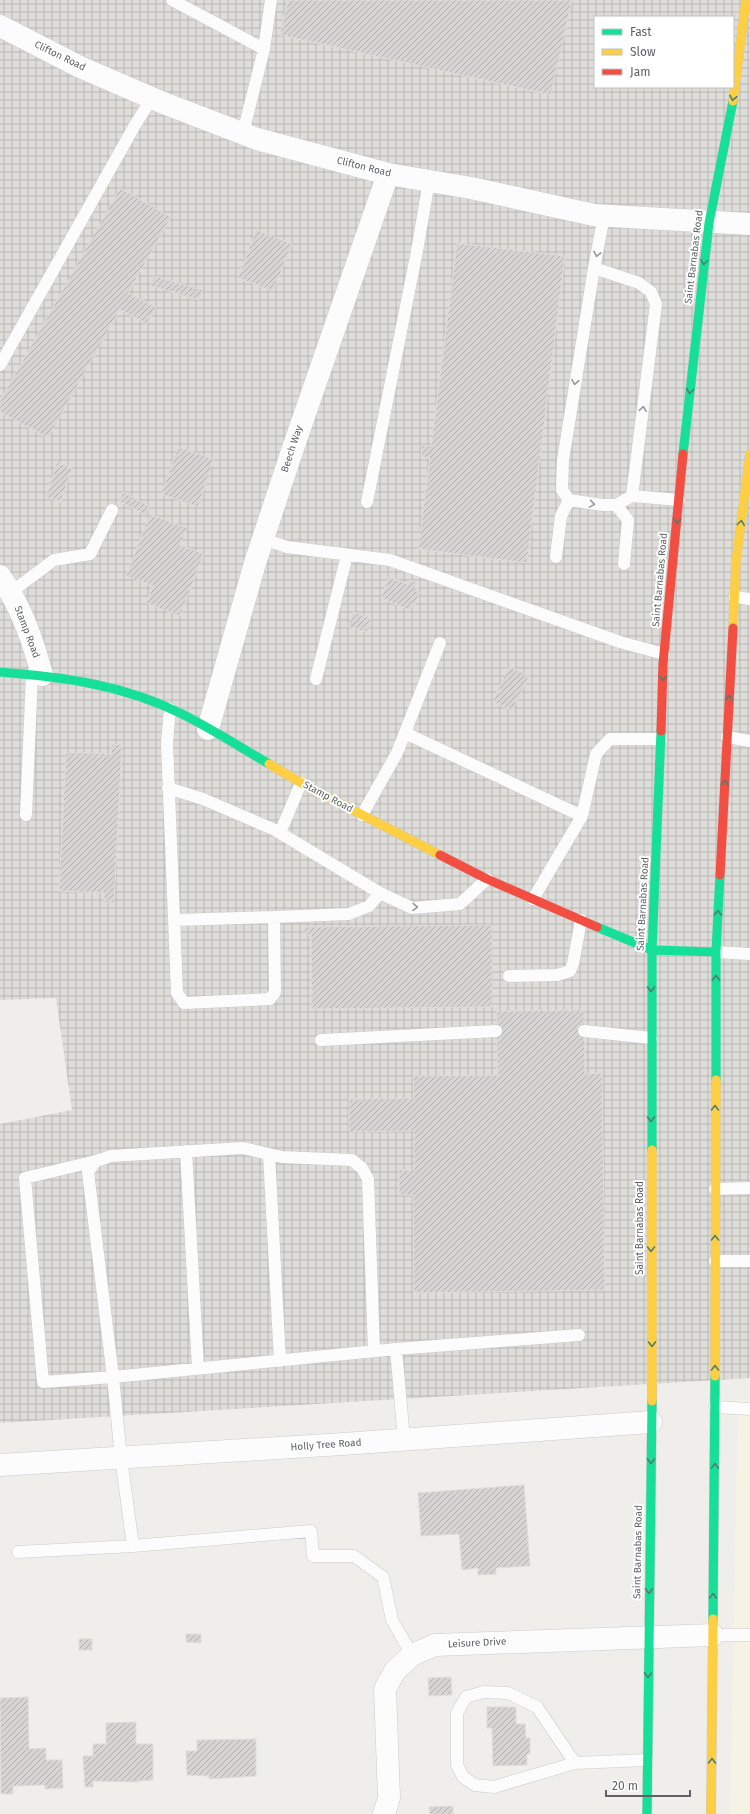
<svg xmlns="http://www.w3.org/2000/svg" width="750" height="1814" font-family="'Fira Sans',sans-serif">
  <defs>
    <pattern id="industrial-grid" width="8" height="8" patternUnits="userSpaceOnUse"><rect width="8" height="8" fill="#dfddda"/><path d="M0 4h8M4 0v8" fill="none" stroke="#b8b7b5"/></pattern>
    <pattern id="building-hatch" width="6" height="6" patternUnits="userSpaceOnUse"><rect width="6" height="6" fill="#d6d5d3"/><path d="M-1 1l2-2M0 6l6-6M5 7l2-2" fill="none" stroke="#b1b0af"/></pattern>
  </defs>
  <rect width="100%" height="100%" fill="#efeeea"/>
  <path fill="#f7f3e4" d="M738,1400L750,1401V1814H730Z"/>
  <path fill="url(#industrial-grid)" fill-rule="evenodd" d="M0,0H750V1378L0,1423V1124L72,1110L56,998L0,1000ZM595,17H733V87H595Z"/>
  <path fill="url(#building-hatch)" stroke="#deddd9" d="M288,0H572L551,95L280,35Z
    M120,188L171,217L128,293L156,307L147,324L120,310L48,438L0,412V401Z
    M256,230L292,244L273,291L238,278Z
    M457,243L565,256L527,563L418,549L430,458L421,457L422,445L431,446Z
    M154,276L203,290L199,300L151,286Z
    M178,447L214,459L198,507L161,494Z
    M57,462L72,468L61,502L46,497Z
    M123,492L150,506L145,515L119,501Z
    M150,514L187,528L180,545L204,554L180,616L146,603L153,586L126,576Z
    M389,577L408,584L409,580L417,582L415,587H418L416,591L420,592L414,607L411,606L409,610L381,598Z
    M353,612L371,618L367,632L348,627Z
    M509,666L529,676L512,711L493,701Z
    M112,744L122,745L114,903L104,902V893L59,891L66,752L111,754Z
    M492,925V1007L312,1009L311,935H304V927Z
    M584,1010L585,1074L602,1073L605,1290L414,1293L413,1195H399V1170H414V1131L349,1132V1099L414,1098L413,1076L498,1075L496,1031L497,1011Z
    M524,1485L530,1566L496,1568V1574L478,1575V1568L462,1570L459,1534L421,1536L418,1493Z
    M186,1634H201V1643L186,1642Z
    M79,1639H92V1650H79Z
    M451,1677L452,1695L429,1696L428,1678Z
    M28,1697L29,1749L46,1748V1760H62L63,1788L45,1789V1785L13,1786V1794H1L0,1698Z
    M487,1707H516V1724H525L526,1738H530V1754H527V1765L493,1766L492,1728H487Z
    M136,1722V1744H153V1780L138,1781V1782L93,1781V1787H85L83,1756H93V1744H106V1723Z
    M256,1739V1776L209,1779V1776L187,1775L186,1751H197V1740Z
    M453,1806V1814H430L429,1807Z"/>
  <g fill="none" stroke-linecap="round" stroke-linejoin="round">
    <g stroke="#cbcccc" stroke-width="13">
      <path id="lane" d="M172,0L264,49
        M243,133L264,49L271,0
        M594,268L639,283L651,292L656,304L632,496L616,505H603L569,500L562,490L563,460L594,268L604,216
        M0,365L135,125L152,98
        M632,496L679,500
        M367,502L417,251L429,181
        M616,505L628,520L624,564
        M263,539L287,547L390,560L620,642L664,654
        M556,557L561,516L569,500
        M11,592L54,560L90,554L112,510
        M735,597L750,599
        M316,679L347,555
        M170,709L167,743L177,993L184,1003L270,999L275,992L274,917L349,914L369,906L380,893
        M405,733L582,816L596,754L610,739H661
        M727,737L750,741
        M168,788L203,799L275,830L380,893L412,908L460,904L487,879
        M26,815L32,674
        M362,815L397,753L440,643
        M280,833L301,783
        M533,899L582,816
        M174,920L274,917
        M716,952L750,954
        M509,976L557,975L570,971L573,964L581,920
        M584,1031L651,1038
        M321,1040L496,1031
        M186,1151L198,1368
        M269,1154L280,1361
        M96,1161L25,1178L43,1382L113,1377L88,1172L96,1161L111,1156L243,1148L282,1157L352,1160L362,1168L368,1179L374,1351
        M715,1189L750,1188
        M715,1261H750
        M396,1349L113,1377L121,1458L133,1546L311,1531L313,1556H354L383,1577L392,1620L412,1655
        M715,1407L750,1409
        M404,1440L396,1349L579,1335
        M18,1552L133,1546
        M713,1635H750
        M575,1763L494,1787L475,1785L463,1777L457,1765V1713L466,1697L484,1692L508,1693L537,1707L575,1763L647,1760"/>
    </g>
    <g stroke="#cbcccc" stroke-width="23">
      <path id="street" d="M0,26L80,67L161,102L257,139L388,174L471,188L594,215L750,224
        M0,576C21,606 33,640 42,675
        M208,729L255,563L291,454L388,174
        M0,1465L343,1444L651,1422
        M384,1814L389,1798L385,1689L395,1671L412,1655L435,1645L713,1635"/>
    </g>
    <g stroke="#cacacb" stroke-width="10">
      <path id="fast" d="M683,454L709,223L733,101
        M0,672C64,677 124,685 182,714C212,729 240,747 269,764
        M597,927L652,950L716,952
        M716,1080V952L720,875
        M652,1150V950L661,731
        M713,1619L715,1376
        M647,1814L652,1401"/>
    </g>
    <g stroke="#cacacb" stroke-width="10">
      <path id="slow" d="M733,101L746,0
        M733,628L736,561L750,454
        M269,764L310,788L440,855
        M715,1376L716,1080
        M652,1401V1150
        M711,1814L713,1619"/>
    </g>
    <g stroke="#cacacb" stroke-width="10">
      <path id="jam" d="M661,731L663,664L683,454
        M440,855L487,879L597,927
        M720,875L733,628"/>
    </g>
    <use href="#lane" stroke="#fdfcfc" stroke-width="12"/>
    <use href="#street" stroke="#fdfcfc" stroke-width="22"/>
    <use href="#fast" stroke="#16e098" stroke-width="9"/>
    <use href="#slow" stroke="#ffcf43" stroke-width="9"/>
    <use href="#jam" stroke="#f24e42" stroke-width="9"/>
  </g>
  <defs><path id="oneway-chevron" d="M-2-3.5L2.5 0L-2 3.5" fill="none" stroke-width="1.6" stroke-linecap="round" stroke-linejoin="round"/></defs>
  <g stroke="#507c72">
    <use href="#oneway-chevron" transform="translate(733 98) rotate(101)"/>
    <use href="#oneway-chevron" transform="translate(704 262) rotate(97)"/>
    <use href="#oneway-chevron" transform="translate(690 391) rotate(95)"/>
    <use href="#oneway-chevron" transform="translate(677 521) rotate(95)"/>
    <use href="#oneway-chevron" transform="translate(741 523) rotate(-83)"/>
    <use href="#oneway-chevron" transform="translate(663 678) rotate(92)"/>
    <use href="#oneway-chevron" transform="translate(729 698) rotate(-87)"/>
    <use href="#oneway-chevron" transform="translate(725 783) rotate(-87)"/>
    <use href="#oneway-chevron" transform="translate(718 913) rotate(-87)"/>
    <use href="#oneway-chevron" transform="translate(716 978) rotate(-90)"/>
    <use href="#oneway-chevron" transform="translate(651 989) rotate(90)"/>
    <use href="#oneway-chevron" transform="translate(715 1108) rotate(-90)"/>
    <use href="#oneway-chevron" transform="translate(651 1119) rotate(90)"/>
    <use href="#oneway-chevron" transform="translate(715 1238) rotate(-90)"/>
    <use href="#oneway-chevron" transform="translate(651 1249) rotate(90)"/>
    <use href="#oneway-chevron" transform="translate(652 1344) rotate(89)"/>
    <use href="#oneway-chevron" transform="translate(715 1368) rotate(-90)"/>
    <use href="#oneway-chevron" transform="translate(651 1461) rotate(91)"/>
    <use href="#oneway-chevron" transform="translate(715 1466) rotate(-89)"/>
    <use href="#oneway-chevron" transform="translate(649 1591) rotate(91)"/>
    <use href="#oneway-chevron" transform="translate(713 1596) rotate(-89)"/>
    <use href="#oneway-chevron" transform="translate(648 1675) rotate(91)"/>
    <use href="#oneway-chevron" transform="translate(712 1761) rotate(-89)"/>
  </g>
  <g stroke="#96999c">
    <use href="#oneway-chevron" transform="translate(597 254) rotate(102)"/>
    <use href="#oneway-chevron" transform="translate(575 382) rotate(99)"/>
    <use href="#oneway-chevron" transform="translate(643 409) rotate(-83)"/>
    <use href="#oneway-chevron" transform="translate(592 504) rotate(9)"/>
    <use href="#oneway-chevron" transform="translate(415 907) rotate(2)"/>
  </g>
  <g text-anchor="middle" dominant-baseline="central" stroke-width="4" stroke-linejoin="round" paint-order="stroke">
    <g font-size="10" fill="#5f6368" stroke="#fff">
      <text transform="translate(60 56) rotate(26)">Clifton Road</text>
      <text transform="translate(364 167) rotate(14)">Clifton Road</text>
      <text transform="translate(694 257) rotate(-83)">Saint Barnabas Road</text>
      <text transform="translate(292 449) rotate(-72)">Beech Way</text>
      <text transform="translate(660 580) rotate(-85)">Saint Barnabas Road</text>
      <text transform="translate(27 632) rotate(69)">Stamp Road</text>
      <text transform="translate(328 797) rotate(28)">Stamp Road</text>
      <text transform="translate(643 904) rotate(-87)">Saint Barnabas Road</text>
      <text transform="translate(640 1228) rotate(-90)">Saint Barnabas Road</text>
      <text transform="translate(326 1445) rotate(-4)">Holly Tree Road</text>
      <text transform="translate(638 1552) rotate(-89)">Saint Barnabas Road</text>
      <text transform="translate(477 1643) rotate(-3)">Leisure Drive</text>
    </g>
  </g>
  <rect x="594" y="16" width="140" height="72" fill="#ffffff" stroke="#bfc1c3"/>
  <rect x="602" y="29" width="20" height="6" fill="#16e098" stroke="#bfc1c3"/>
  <text x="630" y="36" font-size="12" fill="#5f6368">Fast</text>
  <rect x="602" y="49" width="20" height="6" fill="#ffcf43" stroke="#bfc1c3"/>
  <text x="630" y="56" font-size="12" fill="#5f6368">Slow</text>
  <rect x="602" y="69" width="20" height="6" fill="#f24e42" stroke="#bfc1c3"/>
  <text x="630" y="76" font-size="12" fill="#5f6368">Jam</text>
  <path d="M606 1790v6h84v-6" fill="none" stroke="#5f6368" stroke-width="2"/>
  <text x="612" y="1790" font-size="12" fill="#5f6368" stroke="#ffffff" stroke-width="3" paint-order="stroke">20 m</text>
</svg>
